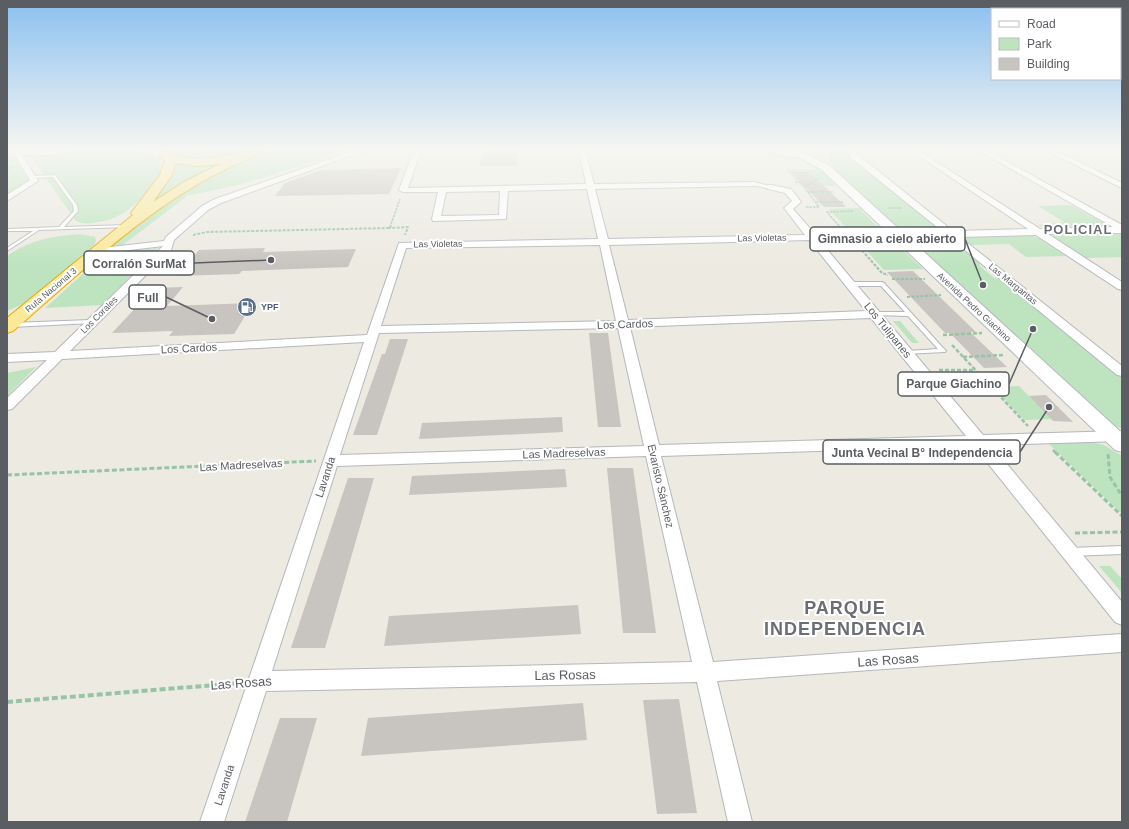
<svg xmlns="http://www.w3.org/2000/svg" width="1129" height="829" font-family="Helvetica,sans-serif">
  <rect width="100%" height="100%" fill="#eceae1"/>
  <path fill="#bee4bf" d="M77,150C101,150 142,145 160,162L161,175C142,197 128,218 98,222C90,224 83,224 76,221L31,157L36,155L59,154Z
    M169,150H256C240,156 177,168 169,150Z
    M280,150H348L246,183L187,196L123,245L111,246L142,220L221,169L248,158Z
    M832,150H850V155L862,164L859,166L870,175L877,177L942,229L941,231L901,232L895,229L832,167L829,158Z
    M7,157L16,158L28,181L7,195Z
    M175,163H177L219,164L202,172L157,200L156,199L163,187L174,174Z
    M786,169H820L836,186H801Z
    M1071,205L1106,224V227L1046,229L1037,225L1064,222L1038,206Z
    M859,208L881,230V232L851,233L829,209Z
    M1116,233L1122,234V257L1084,258L1054,238L1053,235Z
    M80,234L95,237L96,240L95,244L28,302L7,311V256C32,239 50,237 80,234Z
    M1027,235L1039,238L1066,256L1026,257L1009,244L970,245L963,237Z
    M942,237L956,241L982,262L979,265L994,278L1005,281L1122,376V428L1112,426L937,268L939,265L914,243L908,241V239L912,238Z
    M855,238H890L923,269L884,270Z
    M158,248L102,305L45,308L105,254Z
    M893,321H900L919,343H912Z
    M36,367L7,396V373Z
    M1019,386L1052,419L1024,420L993,387Z
    M1091,442L1104,445L1122,456V514L1049,444Z
    M1099,566H1110L1122,579V593Z"/>
  <path fill="#c8c4bf" d="M483,150H518L517,166H480Z
    M401,168L389,194L275,196L285,183L321,170Z
    M791,172H809L846,207H824Z
    M265,248L263,252L356,249L348,267L242,271L239,274L176,276L199,250Z
    M913,271L976,332H970L1007,367L984,368L950,333H945L887,272Z
    M183,287L167,306L253,303L234,334L169,336L173,331L112,333L154,288Z
    M589,333H608L621,427H598Z
    M390,339H408L377,435H353L382,354H385Z
    M1046,395L1073,422L1053,421L1029,396Z
    M562,417L563,432L419,439L422,423Z
    M607,468H633L656,633H623Z
    M565,469L567,487L409,495L412,476Z
    M348,478H374L325,648H291Z
    M578,605L581,634L384,646L389,616Z
    M679,699L697,813L657,814L643,700Z
    M583,703L587,740L361,756L368,718Z
    M280,718H317L287,822H245Z"/>
  <g fill="none" stroke-linecap="round" stroke-linejoin="round">
    <g stroke="#b4b7bc" stroke-width="2">
      <path id="service" d="M55,175L77,205L78,211L64,227L127,225L129,226L127,227L39,230L7,251V248L33,231H7V229L59,227L74,211L73,205L53,177L32,178L30,177L32,176Z
        M882,282L884,283L945,350L946,351L945,352L904,354L903,353L906,351L938,349L908,316L873,315V313L875,312H905L881,286H851L848,284L851,282Z
        M91,320L93,321V323L11,327L8,325L11,323Z
        M1122,546V554L1070,556L1067,555L1066,552L1067,549L1070,548Z"/>
    </g>
    <g stroke="#b4b7bc" stroke-width="2">
      <path id="pedestrian" d="M754,182L774,187L771,189L752,185L751,184Z"/>
    </g>
    <g stroke="#b4b7bc" stroke-width="2">
      <path id="minor" d="M59,150H73L55,155H22L38,181L7,201V195L30,180L15,155H7V151Z
        M356,150H366L221,203L208,210L174,240L171,250L70,351L367,335L399,243L598,239L587,189L508,191L506,219L433,221L432,219L438,192H403L399,190L414,150H421L408,188L586,184L579,150H585L594,184L754,182L758,184L754,186L595,189L608,239L805,235L784,208L792,201L785,193L768,189V185H771L791,189L801,202L793,209L815,234L942,231L850,157L851,150H857V154L953,231L1028,229L910,150H918L1040,229L1113,227L978,150H986L1122,225V233L1048,234L1122,282V290L1118,289L1036,235L960,237L1122,366V376L1117,375L949,237L819,240L983,435L1122,431V441L991,445L1122,602V625L1115,622L974,446L661,456L713,662L1122,634V652L717,681L752,822H728L697,682L266,691L224,822H200L364,342L62,359L12,409L7,410V398L47,360L7,362V354L55,352L163,246L96,254L93,253L91,251L93,249L164,241L166,237L202,206L215,199ZM500,191L499,215L441,216L446,192ZM809,240L866,311L628,320L609,245ZM600,245L616,321L381,326L406,248ZM871,318L966,436L659,445L630,327ZM618,328L644,446L340,455L379,333ZM646,456L692,662L272,671L337,466Z
        M765,150L802,153L806,155C799,160 771,155 765,150Z
        M1045,150H1054L1122,183V188Z"/>
    </g>
    <g stroke="#b5b8be" stroke-width="2">
      <path id="secondary" d="M140,150H165L166,152C161,157 145,155 140,150Z
        M785,150H798L830,166L1122,433V452L1115,450L822,170Z"/>
    </g>
    <g stroke="#e7a807" stroke-width="2">
      <path id="trunk" d="M156,150H166L168,153C201,167 234,150 267,150L266,152C167,187 91,264 13,331L7,333V318L133,215L131,213L160,175L165,160L159,157ZM175,163L198,166L220,164L184,182L153,202L172,175Z"/>
    </g>
    <path stroke="#98c4a5" stroke-width="1.5" stroke-dasharray="2.5 1" stroke-linecap="butt" d="M7,169L14,166
      M795,182H801L804,187
      M808,192H833
      M816,202H843
      M806,207H819L804,187L820,178
      M888,208H901
      M839,226L827,212L853,211
      M390,227L400,199"/>
    <path stroke="#98c4a5" stroke-width="2" stroke-dasharray="3 1.5" stroke-linecap="butt" d="M391,226L390,228L408,227L405,235
      M193,235L207,232L390,228
      M859,247L882,273L888,275
      M892,279H925
      M907,297L941,295"/>
    <path stroke="#98c4a5" stroke-width="2.5" stroke-dasharray="4 2" stroke-linecap="butt" d="M943,335L982,333
      M952,345L1028,426
      M963,357L1004,355
      M939,370H974
      M1053,450L1056,453"/>
    <path stroke="#98c4a5" stroke-width="3" stroke-dasharray="5 2.5" stroke-linecap="butt" d="M1055,452L1122,516
      M1108,454L1110,477L1122,496
      M7,475L316,461
      M1075,533L1122,532"/>
    <path stroke="#98c4a5" stroke-width="4" stroke-dasharray="6 3" stroke-linecap="butt" d="M7,702L240,683"/>
    <use href="#service" fill="#fff" fill-rule="evenodd"/>
    <use href="#pedestrian" fill="#fff" fill-rule="evenodd"/>
    <use href="#minor" fill="#fff" fill-rule="evenodd"/>
    <use href="#secondary" fill="#fff" fill-rule="evenodd"/>
    <use href="#trunk" fill="#fbe998" fill-rule="evenodd"/>
  </g>
  <linearGradient id="sky" x2="0" y2="1"><stop stop-color="#8bc0f0"/><stop offset="0.56" stop-color="#f6f6f2"/><stop offset="1" stop-color="#f6f6f2" stop-opacity="0"/></linearGradient>
  <rect width="1129" height="266" fill="url(#sky)"/>
  <defs>
    <g id="fuel-disc" transform="scale(1)"><circle r="9.5" fill="#5c6f8a" stroke="#fff"/><path d="M-5.5-6h7V0h2V4h1.3V-2.5L3-4.5l.8-.8L6-3V5H2.5V1h-1V6h-7ZM-4.2-4.7v3.2H.2V-4.7Z" fill="#fff"/></g>
  </defs>
  <g fill-rule="evenodd">
    <use href="#fuel-disc" x="247" y="307"/>
  </g>
  <g text-anchor="middle" dominant-baseline="central" stroke-width="4" stroke-linejoin="round" paint-order="stroke">
    <g font-size="9" fill="#5a5d62" stroke="#fff">
      <text transform="translate(762 238) rotate(-1)">Las Violetas</text>
      <text transform="translate(438 244) rotate(-1)">Las Violetas</text>
      <text transform="translate(1013 284) rotate(39)">Las Margaritas</text>
      <text transform="translate(51 290) rotate(-40)">Ruta Nacional 3</text>
      <text transform="translate(974 307) rotate(43)">Avenida Pedro Giachino</text>
      <text transform="translate(99 315) rotate(-45)">Los Corales</text>
    </g>
    <g font-size="9" font-weight="bold" fill="#4e5e75" stroke="#fff" text-anchor="start">
      <text x="261" y="307">YPF</text>
    </g>
    <g font-size="11" fill="#5a5d62" stroke="#fff">
      <text transform="translate(625 324) rotate(-2)">Los Cardos</text>
      <text transform="translate(888 330) rotate(51)">Los Tulipanes</text>
      <text transform="translate(189 348) rotate(-3)">Los Cardos</text>
      <text transform="translate(564 453) rotate(-2)">Las Madreselvas</text>
      <text transform="translate(241 465) rotate(-3)">Las Madreselvas</text>
      <text transform="translate(325 477) rotate(-72)">Lavanda</text>
      <text transform="translate(661 486) rotate(77)">Evaristo Sánchez</text>
      <text transform="translate(224 785) rotate(-72)">Lavanda</text>
    </g>
    <g font-size="13" font-weight="bold" letter-spacing="1" fill="#6b6f74" stroke="#fff">
      <text x="1078" y="229">POLICIAL</text>
    </g>
    <g font-size="13" fill="#5a5d62" stroke="#fff">
      <text transform="translate(888 660) rotate(-4)">Las Rosas</text>
      <text transform="translate(565 675) rotate(-1)">Las Rosas</text>
      <text transform="translate(241 683) rotate(-4)">Las Rosas</text>
    </g>
    <g font-size="18" font-weight="bold" letter-spacing="1" fill="#6b6f74" stroke="#fff">
      <text x="845" y="608">PARQUE<tspan x="845" dy="21">INDEPENDENCIA</tspan></text>
    </g>
  </g>
  <path fill="none" stroke="#5a5d62" stroke-width="1.5" d="M983 285L965 239M271 260L194 263M212 319L166 297M1033 329L1009 384M1049 407L1020 452"/>
  <g fill="#5a5d62" stroke="#fff" stroke-width="1.5">
    <circle cx="983" cy="285" r="4"/>
    <circle cx="271" cy="260" r="4"/>
    <circle cx="212" cy="319" r="4"/>
    <circle cx="1033" cy="329" r="4"/>
    <circle cx="1049" cy="407" r="4"/>
  </g>
  <g fill="#fff" stroke="#5a5d62" stroke-width="1.5">
    <rect x="810" y="227" width="155" height="24" rx="4"/>
    <rect x="84" y="251" width="110" height="24" rx="4"/>
    <rect x="129" y="285" width="37" height="24" rx="4"/>
    <rect x="898" y="372" width="111" height="24" rx="4"/>
    <rect x="823" y="440" width="197" height="24" rx="4"/>
  </g>
  <g font-size="12" text-anchor="middle" font-weight="bold" fill="#5a5d62">
    <text x="887" y="243">Gimnasio a cielo abierto</text>
    <text x="139" y="268">Corralón SurMat</text>
    <text x="148" y="302">Full</text>
    <text x="954" y="388">Parque Giachino</text>
    <text x="922" y="457">Junta Vecinal B° Independencia</text>
  </g>
  <rect width="1129" height="829" fill="none" stroke="#5a5d62" stroke-width="16"/>
  <rect x="991" y="8" width="130" height="72" fill="#ffffff" stroke="#bdbec0"/>
  <rect x="999" y="21" width="20" height="6" fill="#ffffff" stroke="#bdbec0"/>
  <text x="1027" y="28" font-size="12" fill="#5a5d62">Road</text>
  <rect x="999" y="38" width="20" height="12" fill="#bee4bf" stroke="#bdbec0"/>
  <text x="1027" y="48" font-size="12" fill="#5a5d62">Park</text>
  <rect x="999" y="58" width="20" height="12" fill="#c8c4bf" stroke="#bdbec0"/>
  <text x="1027" y="68" font-size="12" fill="#5a5d62">Building</text>
</svg>
